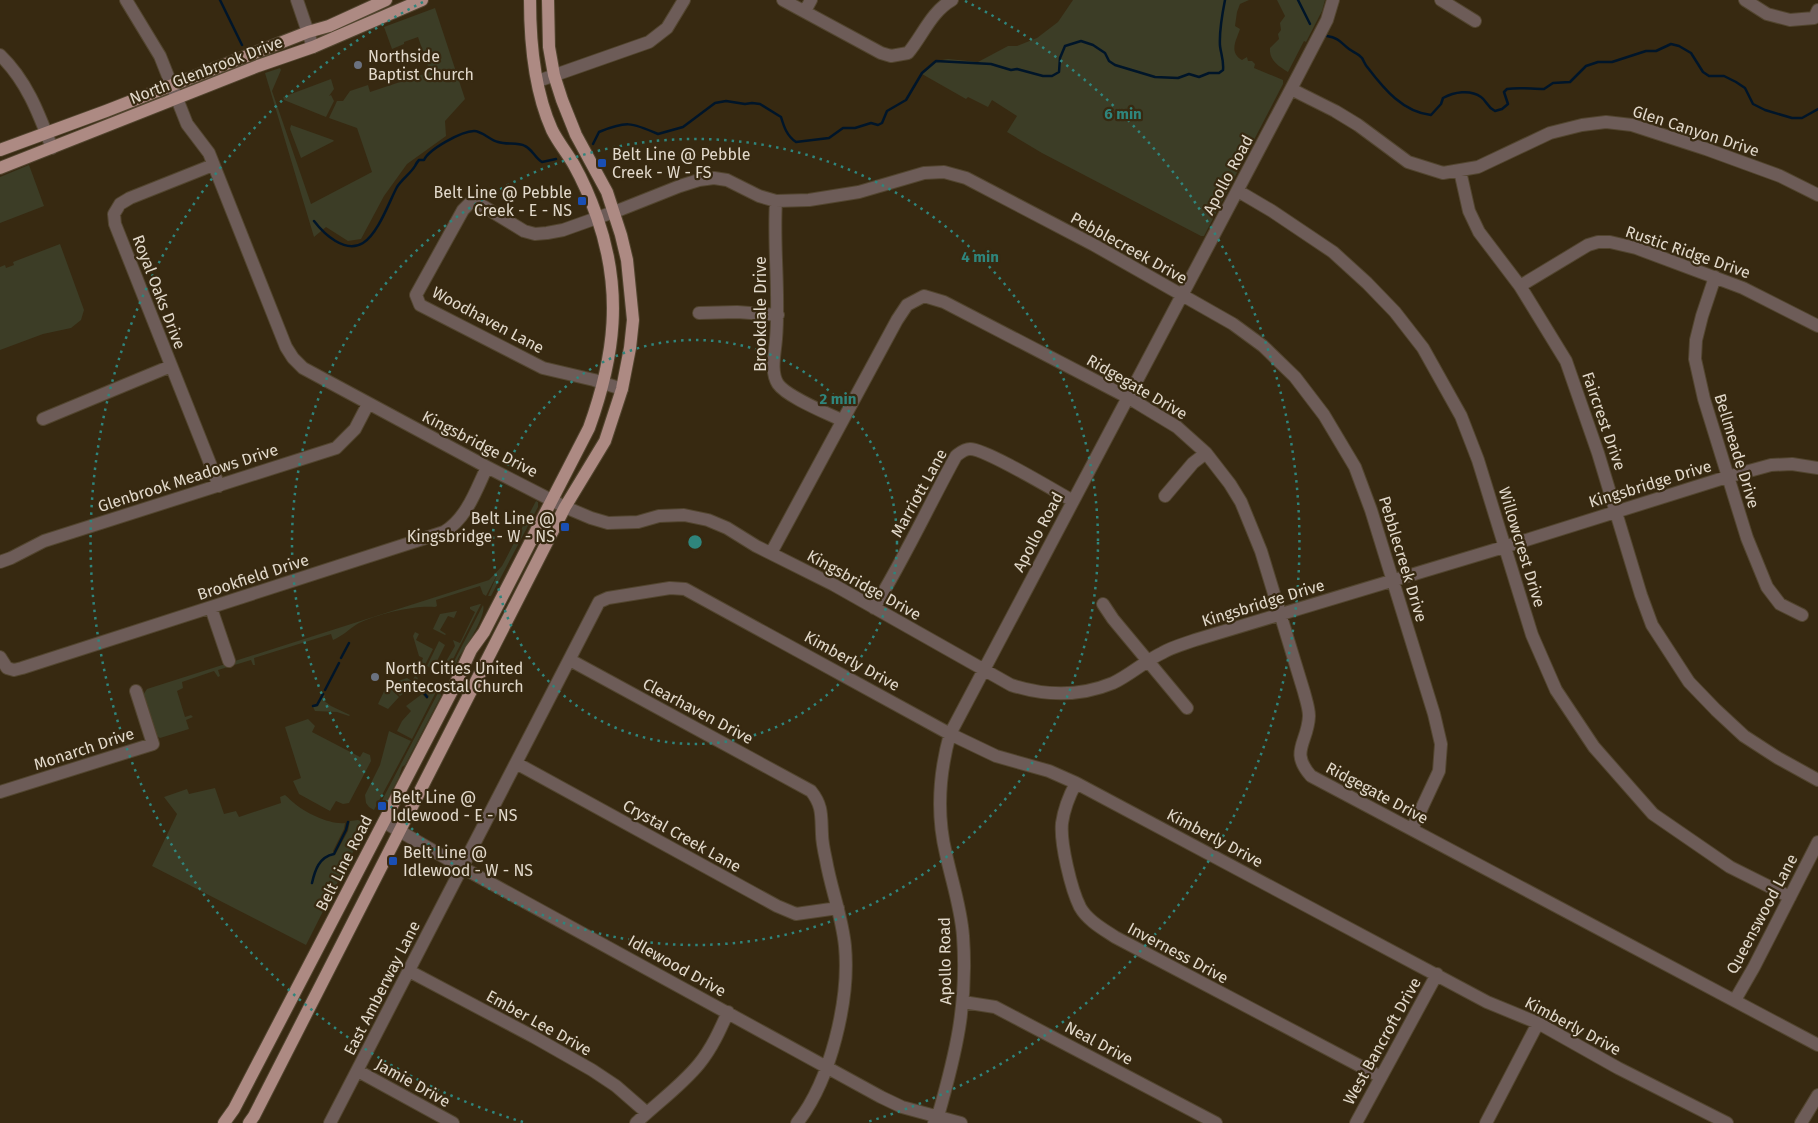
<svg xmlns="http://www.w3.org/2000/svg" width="1818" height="1123" font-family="'Fira Sans',sans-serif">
  <rect width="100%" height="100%" fill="#372911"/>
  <path fill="#3c3d26" d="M1073,0H1249L1240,4L1237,12L1235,26L1240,29C1237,39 1228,52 1242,60L1247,57L1248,61H1252L1255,64L1254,68L1283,80V84L1204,236H1201L1042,153L1007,132L1017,116L992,100L988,107L968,97L966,99L922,74L936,61L948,59L978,62L1008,46H1017L1037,38L1058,22Z
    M1277,0H1325L1322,11L1306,42L1304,41L1288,72C1278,66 1269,60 1270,48L1279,39L1278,34L1281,30L1280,23L1285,16Z
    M435,8L465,99L445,121L446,136L407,164L384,196L361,239L348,241L326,227L314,237L265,73L280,68L281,70L272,91L311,204L372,172L357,128L329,118L337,101H343L350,91L368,85L370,92L430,72L418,37L404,42V44L392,49L384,27Z
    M331,79L334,89L329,96L331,95L334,101L326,117L284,100L283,97Z
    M291,125L333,140L334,141L301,158L290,129Z
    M29,165L44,206L0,223V177Z
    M60,244L84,310L81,320L71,328L43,334L0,350V267L5,265L6,268L14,265L13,262Z
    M536,501L538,502V507L491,596H488L498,573L486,596L483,594L480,586L436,600L437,606L435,607C414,605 378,614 359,623C350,628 343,636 333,640L331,634L254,658L255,665H253L251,660L218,670L220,676L218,677L214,671L182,682L183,688L177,691L185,717L191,715L193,717L186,720L189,729L160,738L153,734L143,695L147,689L489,580L502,566Z
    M480,604H481L445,675L442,673L441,670L455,646L453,640L460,643L475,612L470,609V607Z
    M483,605C487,614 466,648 460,655C457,659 455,668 452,673L447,675Z
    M457,611L454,618L448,616L440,630L446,634L445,635L433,629L440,614Z
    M415,632L419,634L416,640L433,649L425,665L421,663L423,658L419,656L413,636Z
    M439,641L445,645L433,669L427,666Z
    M415,676L418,678L414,686L400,696L389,684L407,678L412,681Z
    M387,685L399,697L388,709L378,704Z
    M433,688H438L412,739L397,731L402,721L411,711L406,706L422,694L427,699L429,696L425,692Z
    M440,689L441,696L405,765L402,767L399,777L384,806L381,809L377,810Z
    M324,695L325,696L323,700L331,706L350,715L349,716L337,712L315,711L313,707L318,706Z
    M308,719L315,726L312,732L360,757L363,752L370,755L371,761L349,803L343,804L336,801L330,811L299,794L293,781L301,778L285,727Z
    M389,731L411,741L374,810L369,807L366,803L365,795L380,765Z
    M215,788L224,814L236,811L239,817L281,803L280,797L285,795C289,798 291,801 294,803C305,813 331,825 345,823L344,829L333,851L335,855L348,831L350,821L358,820L367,824L306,945L152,866L177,814L164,797L187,789L189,794Z"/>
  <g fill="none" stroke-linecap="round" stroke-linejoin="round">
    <path stroke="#001529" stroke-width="2.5" d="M220,0L242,45
      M1298,0L1310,24
      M1327,36C1339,38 1340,42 1349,49C1353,52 1359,54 1362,58C1364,61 1365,65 1368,68C1384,89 1403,112 1431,115L1441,104L1443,98C1454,92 1470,89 1481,97C1487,101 1486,106 1495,111L1502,109L1508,104L1504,92L1507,89C1520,87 1531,89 1544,89L1553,83L1570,82L1586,66L1598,62H1612L1646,51H1656L1671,44L1679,46L1691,53L1703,72L1709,76H1724L1736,82L1745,88L1753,104L1765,110L1792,118H1802L1818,109
      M593,144L599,132C626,121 631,122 658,134L683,127L715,103L726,101L745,104L752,103L760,104L781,117C784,127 787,136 796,142L829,138L843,128H855L871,123L878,125L882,123L887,111L906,100L922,73L936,61L991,64L1011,70L1017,69L1043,76H1052L1059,72L1060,58L1065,46L1081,41L1093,45L1105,53L1109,61L1115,65L1155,77L1178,78L1189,74L1199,77L1209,73H1219L1223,70C1224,61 1221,54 1220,46C1219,30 1222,15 1225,0
      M314,221C324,234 345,254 363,243C378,234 389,202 397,187C402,179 411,173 415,166C416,164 417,162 419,160H424C429,149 462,131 474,131C482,131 490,140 498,142C507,145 517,142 525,146C532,149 535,158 542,162L556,159
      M341,658L349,643
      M325,690L339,663
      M424,693L427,697
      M313,706L317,705L323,694
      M312,883C315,870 319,857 334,854L346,830L348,822"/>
    <g stroke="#52452f" stroke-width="14">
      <path id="minor" d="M126,0L160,56L187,124L209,153L286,347L293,358L303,368L487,467L565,507L591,518L608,523L638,522L659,516L684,515L708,520L727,528L756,546L834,585L1011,685C1045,696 1079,697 1113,683C1130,675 1145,661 1162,653C1172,647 1184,644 1195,640L1504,547L1727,477L1771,465L1792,464L1818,468
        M297,0L313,47
        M783,0L881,53L891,56L908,53C923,35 931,12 952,0
        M1441,0L1475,21
        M1745,0L1767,14L1790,20L1814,18L1818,10
        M805,11L811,0
        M0,55C27,81 39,114 52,148
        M538,81L649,42L667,28L684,0
        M1291,89L1335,111L1358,125L1408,162L1443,173L1478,167L1550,133L1582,125L1606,122L1632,125L1706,149L1780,176L1818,195
        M213,165L130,198L120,204L114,214L115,224L219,486
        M1460,171L1469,211L1479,232L1520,286L1566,361L1598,453L1641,595L1652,625L1689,682L1716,710L1744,736L1778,758L1818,780
        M1238,191L1272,211L1333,252L1367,283L1395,312L1423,348L1461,416L1478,460L1532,635L1556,690L1594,747L1653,814L1730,867L1790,897
        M776,201C773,247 780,293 776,339C775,353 770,372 778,384C787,397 827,413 841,420
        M1715,277L1702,316L1696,340L1695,359L1704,399L1747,538L1767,587L1780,604L1802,615
        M1520,286L1588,245L1598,242H1610L1636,248L1743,288L1818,326
        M699,313L737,312L778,315
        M622,389L594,380L543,368L420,305L416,295L463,210L470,203H478L524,231L535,234L547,233L563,230L622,209L680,186L699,180L714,178L727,180L759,196L776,201L809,200L859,192L924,173L944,172L966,178L1094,245L1233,324L1263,346L1295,377L1324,415L1355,467L1371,510L1434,714L1441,744L1439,771L1412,829
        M43,419L171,366
        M1165,496L1193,463L1206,453
        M771,553L897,320L907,305L924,296L944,302L1129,398L1177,427L1206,453L1230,484L1241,502L1261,551L1304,692C1306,700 1309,708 1309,716C1308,743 1289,751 1311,776L1818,1045
        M0,562L11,558L44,541L336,448L355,429L368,404
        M1103,604L1113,619L1187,708
        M211,608L229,661
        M874,608C904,559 928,507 956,456C960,453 964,449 970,449C986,449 1055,491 1073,501
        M0,657L7,668L14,670L22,668L444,532C467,518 476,490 487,467
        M570,660L811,791C823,806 821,816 822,834C822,842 824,851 826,860C831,889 842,916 845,946C850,999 831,1080 797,1123
        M516,763L777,906L796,914L838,908
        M1076,783C1069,796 1064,809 1062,823C1060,843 1071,889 1080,907C1087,920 1103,929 1115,937L1381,1077
        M0,792L153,744L136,691
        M384,822L463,868L881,1097L902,1107L961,1123
        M409,971L534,1037L592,1070L616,1086L647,1113
        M1735,1000L1754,967L1818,842
        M963,1002L995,1007L1216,1123
        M358,1071L453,1123
        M330,1123L599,602L608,598L670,588L685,589L950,734L996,756L1049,771L1076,783L1487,1002L1538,1023L1618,1068L1727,1123
        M636,1123C657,1103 681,1086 699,1064C712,1048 720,1030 728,1012
        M934,1123L938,1116C956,1053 968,1004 963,936C961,908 952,882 946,854C936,813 939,774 950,734L1291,89L1327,20L1333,0
        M1356,1123L1437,974
        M1486,1123L1538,1023
        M1801,1123L1818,1095"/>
    </g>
    <g stroke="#52452f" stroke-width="14">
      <path id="major" d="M0,150L106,111L308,32L329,26L386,0
        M0,168L258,66L313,47L422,0
        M224,1123L234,1109L453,689L471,650L484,632L589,428C615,356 623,291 597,217C591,200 583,181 574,165C567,153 558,142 552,130C534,90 530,43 530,0
        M249,1123L254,1116L565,507L605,441L622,389L630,348L633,320L627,260L621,235L607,192L576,135L562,100L554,75L549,47L548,0"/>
    </g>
    <use href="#minor" stroke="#6d5c58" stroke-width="12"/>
    <use href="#major" stroke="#ad8a83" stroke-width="12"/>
  </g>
  <g fill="none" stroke="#2f857c" stroke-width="2.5" stroke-dasharray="2.5 5">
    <circle cx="695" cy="542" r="202"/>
    <circle cx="695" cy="542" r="403"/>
    <path d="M523 1122A605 605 0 0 1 425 1M965 1A605 605 0 0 1 867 1122"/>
  </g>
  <g fill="#6b7280" stroke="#372911" stroke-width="2">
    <circle cx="358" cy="65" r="5"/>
    <circle cx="375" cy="677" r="5"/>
  </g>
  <g fill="#1a4fb4" stroke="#372911" stroke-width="2">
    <rect x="597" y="158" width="10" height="10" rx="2.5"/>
    <rect x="577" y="196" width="10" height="10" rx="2.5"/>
    <rect x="560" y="522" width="10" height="10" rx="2.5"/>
    <rect x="377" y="801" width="10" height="10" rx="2.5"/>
    <rect x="388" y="856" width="10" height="10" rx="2.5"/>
  </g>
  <g text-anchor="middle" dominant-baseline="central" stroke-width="4.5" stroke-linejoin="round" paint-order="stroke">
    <g font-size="16" fill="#e2d9cb" stroke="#372911" text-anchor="start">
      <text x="368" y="56">Northside<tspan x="368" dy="18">Baptist Church</tspan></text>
      <text x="612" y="154">Belt Line @ Pebble<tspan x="612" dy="18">Creek - W - FS</tspan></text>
      <text x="572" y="192" text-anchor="end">Belt Line @ Pebble<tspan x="572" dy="18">Creek - E - NS</tspan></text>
      <text x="555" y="518" text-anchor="end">Belt Line @<tspan x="555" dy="18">Kingsbridge - W - NS</tspan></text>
      <text x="385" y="668">North Cities United<tspan x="385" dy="18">Pentecostal Church</tspan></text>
      <text x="392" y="797">Belt Line @<tspan x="392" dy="18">Idlewood - E - NS</tspan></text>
      <text x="403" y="852">Belt Line @<tspan x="403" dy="18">Idlewood - W - NS</tspan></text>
    </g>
    <g font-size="16" fill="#e2d9cb" stroke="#372911">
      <text transform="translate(206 70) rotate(-21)">North Glenbrook Drive</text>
      <text transform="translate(1696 131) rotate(18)">Glen Canyon Drive</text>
      <text transform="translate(1228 175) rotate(-62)">Apollo Road</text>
      <text transform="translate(1129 248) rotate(29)">Pebblecreek Drive</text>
      <text transform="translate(1688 252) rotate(19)">Rustic Ridge Drive</text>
      <text transform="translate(159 292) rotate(69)">Royal Oaks Drive</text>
      <text transform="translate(760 314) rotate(-90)">Brookdale Drive</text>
      <text transform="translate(488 320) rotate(28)">Woodhaven Lane</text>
      <text transform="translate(1137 387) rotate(30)">Ridgegate Drive</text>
      <text transform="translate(1604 421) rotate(71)">Faircrest Drive</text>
      <text transform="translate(480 444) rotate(27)">Kingsbridge Drive</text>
      <text transform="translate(1737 451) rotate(73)">Bellmeade Drive</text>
      <text transform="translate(188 478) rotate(-18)">Glenbrook Meadows Drive</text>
      <text transform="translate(1650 484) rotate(-17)">Kingsbridge Drive</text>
      <text transform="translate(919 493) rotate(-61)">Marriott Lane</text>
      <text transform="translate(1038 532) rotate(-62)">Apollo Road</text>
      <text transform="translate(1522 547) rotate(73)">Willowcrest Drive</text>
      <text transform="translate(1403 559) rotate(73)">Pebblecreek Drive</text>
      <text transform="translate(253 577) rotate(-18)">Brookfield Drive</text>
      <text transform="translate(864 585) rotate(29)">Kingsbridge Drive</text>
      <text transform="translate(1263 603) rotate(-17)">Kingsbridge Drive</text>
      <text transform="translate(852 661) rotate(29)">Kimberly Drive</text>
      <text transform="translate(698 711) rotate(28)">Clearhaven Drive</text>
      <text transform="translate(84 749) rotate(-18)">Monarch Drive</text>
      <text transform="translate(1377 793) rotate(28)">Ridgegate Drive</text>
      <text transform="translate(682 836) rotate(29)">Crystal Creek Lane</text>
      <text transform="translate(1215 838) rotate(28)">Kimberly Drive</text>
      <text transform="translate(344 863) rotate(-63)">Belt Line Road</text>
      <text transform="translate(1762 914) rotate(-62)">Queenswood Lane</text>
      <text transform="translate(1178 953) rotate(28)">Inverness Drive</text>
      <text transform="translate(945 961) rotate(-91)">Apollo Road</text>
      <text transform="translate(677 966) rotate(29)">Idlewood Drive</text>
      <text transform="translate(382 988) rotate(-63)">East Amberway Lane</text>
      <text transform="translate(539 1023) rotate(29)">Ember Lee Drive</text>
      <text transform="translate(1573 1026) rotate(28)">Kimberly Drive</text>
      <text transform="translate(1382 1041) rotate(-61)">West Bancroft Drive</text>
      <text transform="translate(1099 1043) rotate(28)">Neal Drive</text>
      <text transform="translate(413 1083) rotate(29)">Jamie Drive</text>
    </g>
  </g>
  <circle cx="695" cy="542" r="8" fill="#2f857c" stroke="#372911" stroke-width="2.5"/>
  <g font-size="15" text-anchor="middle" font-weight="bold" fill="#2f857c" stroke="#372911" stroke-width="4.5" stroke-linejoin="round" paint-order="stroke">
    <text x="1123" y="119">6 min</text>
    <text x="980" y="262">4 min</text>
    <text x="838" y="404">2 min</text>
  </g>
</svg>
